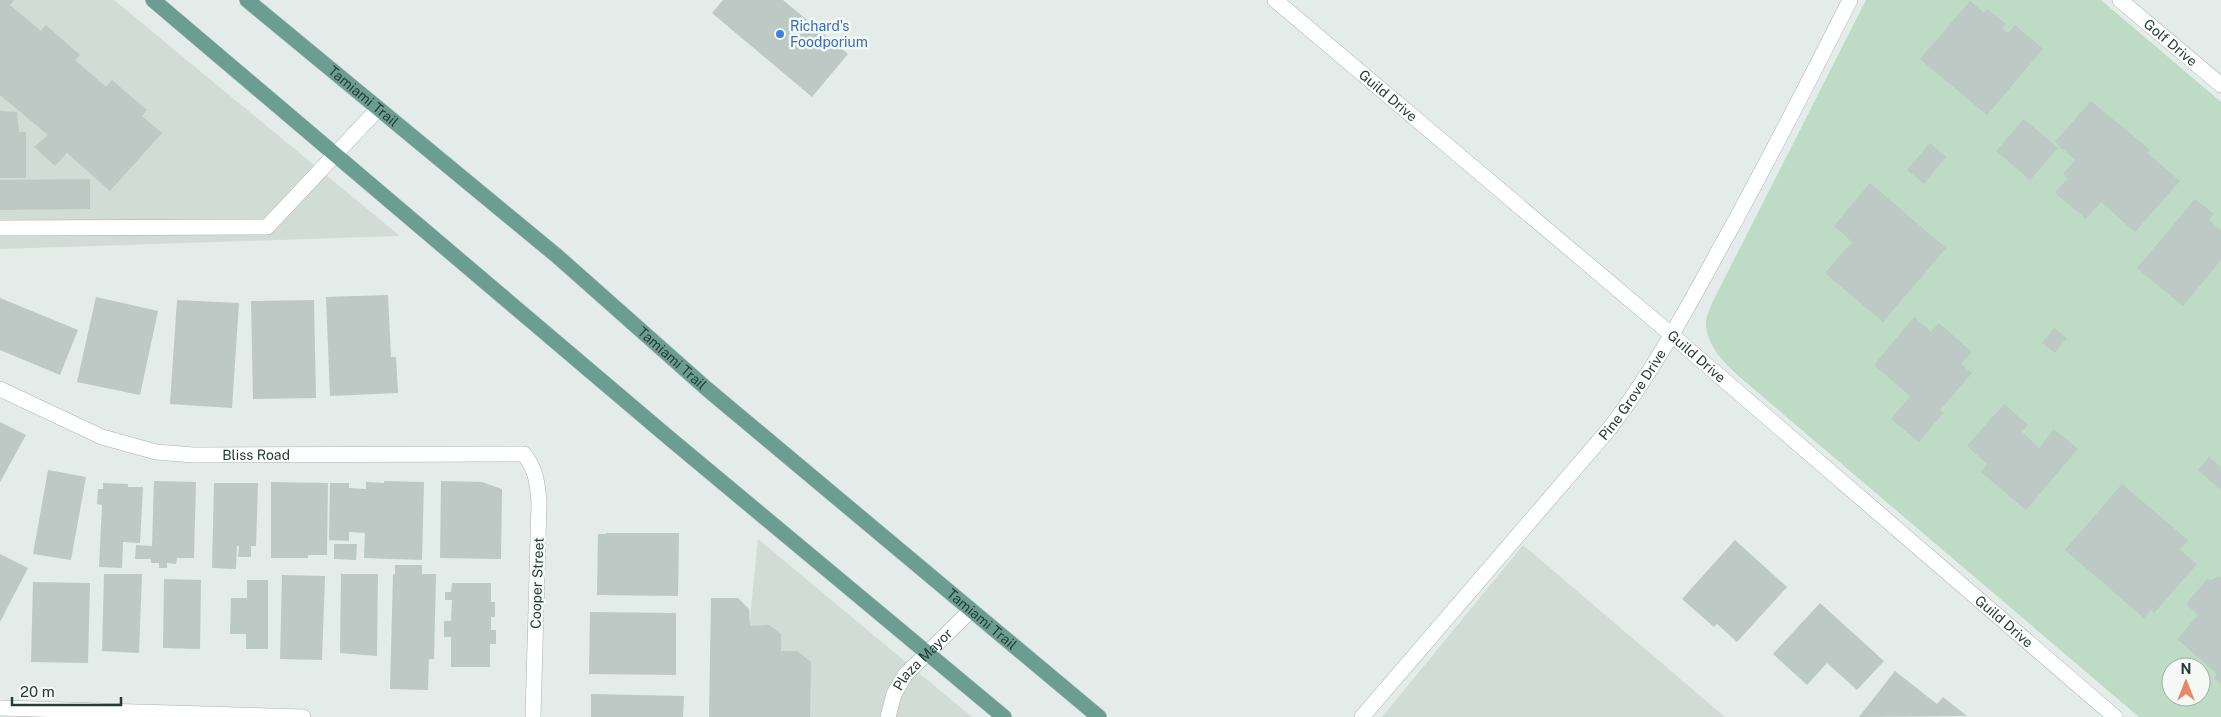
<svg xmlns="http://www.w3.org/2000/svg" width="2221" height="717" font-family="'Public Sans',sans-serif">
  <rect width="100%" height="100%" fill="#e3ece8"/>
  <path fill="#d2dcd7" d="M0,0H114L400,236L0,249Z
    M758,539L972,717H740Z
    M1523,545L1725,717H1382Z"/>
  <path fill="#bedbc6" fill-rule="evenodd" d="M1866,0H2101L2221,102V717H2139L1742,379C1726,365 1706,346 1706,323C1706,317 1710,309 1712,303ZM2171,667H2201V697H2171Z"/>
  <path fill="#bcc9c4" d="M0,0H14L10,5L41,31L46,25L80,55L75,60L106,87L112,80L147,110L142,116L162,133L110,191L67,153L55,166L34,147L48,135L0,95Z
    M723,0H783L848,54L812,97L712,13Z
    M1970,1L1984,13L1987,9L2006,24L2002,28L2008,33L2015,25L2043,49L1987,115L1920,59Z
    M2091,101L2150,150L2147,153L2180,181L2135,232L2101,202L2086,219L2055,193L2068,178L2063,174L2075,160L2055,142Z
    M0,111L17,112L19,132H26V178H0Z
    M2024,119L2058,148L2030,180L1996,151Z
    M1930,143L1946,157L1924,184L1907,170Z
    M90,179V209L0,210V180Z
    M1870,183L1946,248L1883,322L1825,273L1852,242L1834,226Z
    M2195,199L2214,214L2209,220L2221,230V260L2183,306L2137,268Z
    M388,295L391,357H396L398,393L330,396L326,297Z
    M96,297L158,311L140,395L77,382Z
    M0,298L78,330L60,375L0,350Z
    M177,300L239,303L232,408L170,404Z
    M314,300L316,398L253,399L251,301Z
    M1914,317L1931,332L1939,323L1972,352L1961,364L1972,373L1940,410L1943,413L1919,442L1891,419L1910,396L1874,365Z
    M2054,328L2067,338L2055,353L2042,343Z
    M2004,404L2028,425L2022,432L2039,448L2054,429L2078,449L2026,510L1981,472L1987,464L1967,446Z
    M0,422L26,435L0,482Z
    M2209,457L2221,467V490L2198,470Z
    M48,470L86,477L71,560L33,554Z
    M154,481L196,482L194,558H177L176,564L167,563V568H159V563H151V559H135L136,545L152,546Z
    M384,481L424,482L422,560L364,558L365,533L349,532V541L329,540L330,483H349V488L366,489V482L384,483Z
    M441,481L482,482L502,489L501,559L440,558Z
    M271,482L328,483L327,555H308V558H271Z
    M103,483L128,484V487H143L140,543L123,542L122,568L99,567L102,505L97,504L98,489H103Z
    M214,483H258L256,546H251V557H238L239,546H237L236,569L212,568Z
    M2122,484L2188,540L2180,550L2197,564L2154,613L2151,610L2144,618L2065,550Z
    M606,533H679L678,596L597,595L598,534H606Z
    M1735,540L1787,587L1737,642L1717,624L1714,627L1682,599Z
    M334,544H357L356,560L334,559Z
    M0,554L28,568L0,622Z
    M395,565H422V574H436L434,659H429L428,690L390,689L393,574H395Z
    M104,574H142L139,653L102,651Z
    M341,574H378L377,656L340,653Z
    M282,575L325,576L322,660L280,659Z
    M2221,576V684L2214,678L2217,674L2177,639L2198,615L2186,604L2208,578L2210,580Z
    M164,579L201,580L200,649L163,648Z
    M247,580H268V649H246V634H230L231,598H247Z
    M33,582L90,583L88,663L31,662Z
    M452,583H491V602H495V617H491V630H496V644H490V667H451V637H444V621H451L452,600H445V592H451Z
    M711,598H738L749,609L750,626L769,625L781,634V651H797L811,662L810,717H709Z
    M1820,603L1884,661L1857,690L1827,663L1807,685L1773,654Z
    M590,612L676,613V675L589,674Z
    M1895,671L1937,704L1943,697L1967,716L1859,717Z
    M591,694L684,696L683,717H591Z"/>
  <g fill="none" stroke-linecap="round" stroke-linejoin="round">
    <g stroke="#a6b4af" stroke-width="16">
      <g id="minor">
        <path id="s1" d="M1275,0L1673,336L2115,717"/>
        <path id="s2" d="M2120,0L2221,85"/>
        <path d="M0,228L267,227L378,109"/>
        <path id="s3" d="M0,389L102,437L156,452L193,455L524,454C536,469 538,485 539,504L533,717"/>
        <path d="M0,708L303,717"/>
        <path id="s4" d="M888,717L894,694L905,675L971,610"/>
        <path id="s5" d="M1362,717L1610,428C1655,368 1688,307 1724,241C1768,162 1809,81 1850,0"/>
      </g>
    </g>
    <g stroke="#c2c8c7" stroke-width="16">
      <g id="major">
        <path d="M153,0L668,437L1004,717"/>
        <path id="s6" d="M247,0L557,256L707,389L1099,717"/>
      </g>
    </g>
    <use href="#minor" stroke="#fff" stroke-width="15"/>
    <use href="#major" stroke="#6b9e91" stroke-width="15"/>
  </g>
  <circle fill="#3f7fe0" stroke="#f4f9f6" stroke-width="2" cx="780" cy="34" r="5"/>
  <g text-anchor="middle" dominant-baseline="central" stroke-width="5" stroke-linejoin="round" paint-order="stroke">
    <g font-size="14" fill="#366cbe" stroke="#f4f9f6" text-anchor="start">
      <text x="790" y="26">Richard's<tspan x="790" dy="16">Foodporium</tspan></text>
    </g>
    <g font-size="14" fill="#243c36" stroke="#f4f9f6">
      <text stroke="none"><textPath href="#s2" startOffset="66">Golf Drive</textPath></text>
      <text stroke="none"><textPath href="#s1" startOffset="148">Guild Drive</textPath></text>
      <text stroke="none"><textPath href="#s6" startOffset="151">Tamiami Trail</textPath></text>
      <text stroke="none"><textPath href="#s1" startOffset="552">Guild Drive</textPath></text>
      <text stroke="none"><textPath href="#s6" startOffset="556">Tamiami Trail</textPath></text>
      <text stroke="none"><textPath href="#s5" startOffset="421">Pine Grove Drive</textPath></text>
      <text stroke="none"><textPath href="#s3" startOffset="269">Bliss Road</textPath></text>
      <text transform="translate(537 583) rotate(-88)">Cooper Street</text>
      <text stroke="none"><textPath href="#s6" startOffset="961">Tamiami Trail</textPath></text>
      <text stroke="none"><textPath href="#s1" startOffset="958">Guild Drive</textPath></text>
      <text stroke="none"><textPath href="#s4" startOffset="69">Plaza Mayor</textPath></text>
    </g>
  </g>
  <g transform="translate(2186 682)"><circle r="24" fill="#f4f9f6" stroke="#a1ada9"/>
  <path d="M0-4L9 19L0 12L-9 19Z" fill="#e78866"/>
  <text y="-8" font-size="14" font-weight="bold" text-anchor="middle" fill="#243c36">N</text>
  </g>
  <path d="M12 697v8h109v-8" fill="none" stroke="#243c36" stroke-width="2.5"/>
  <text x="20" y="697" font-size="15" fill="#243c36" stroke="#f4f9f6" stroke-width="4" paint-order="stroke">20 m</text>
</svg>
